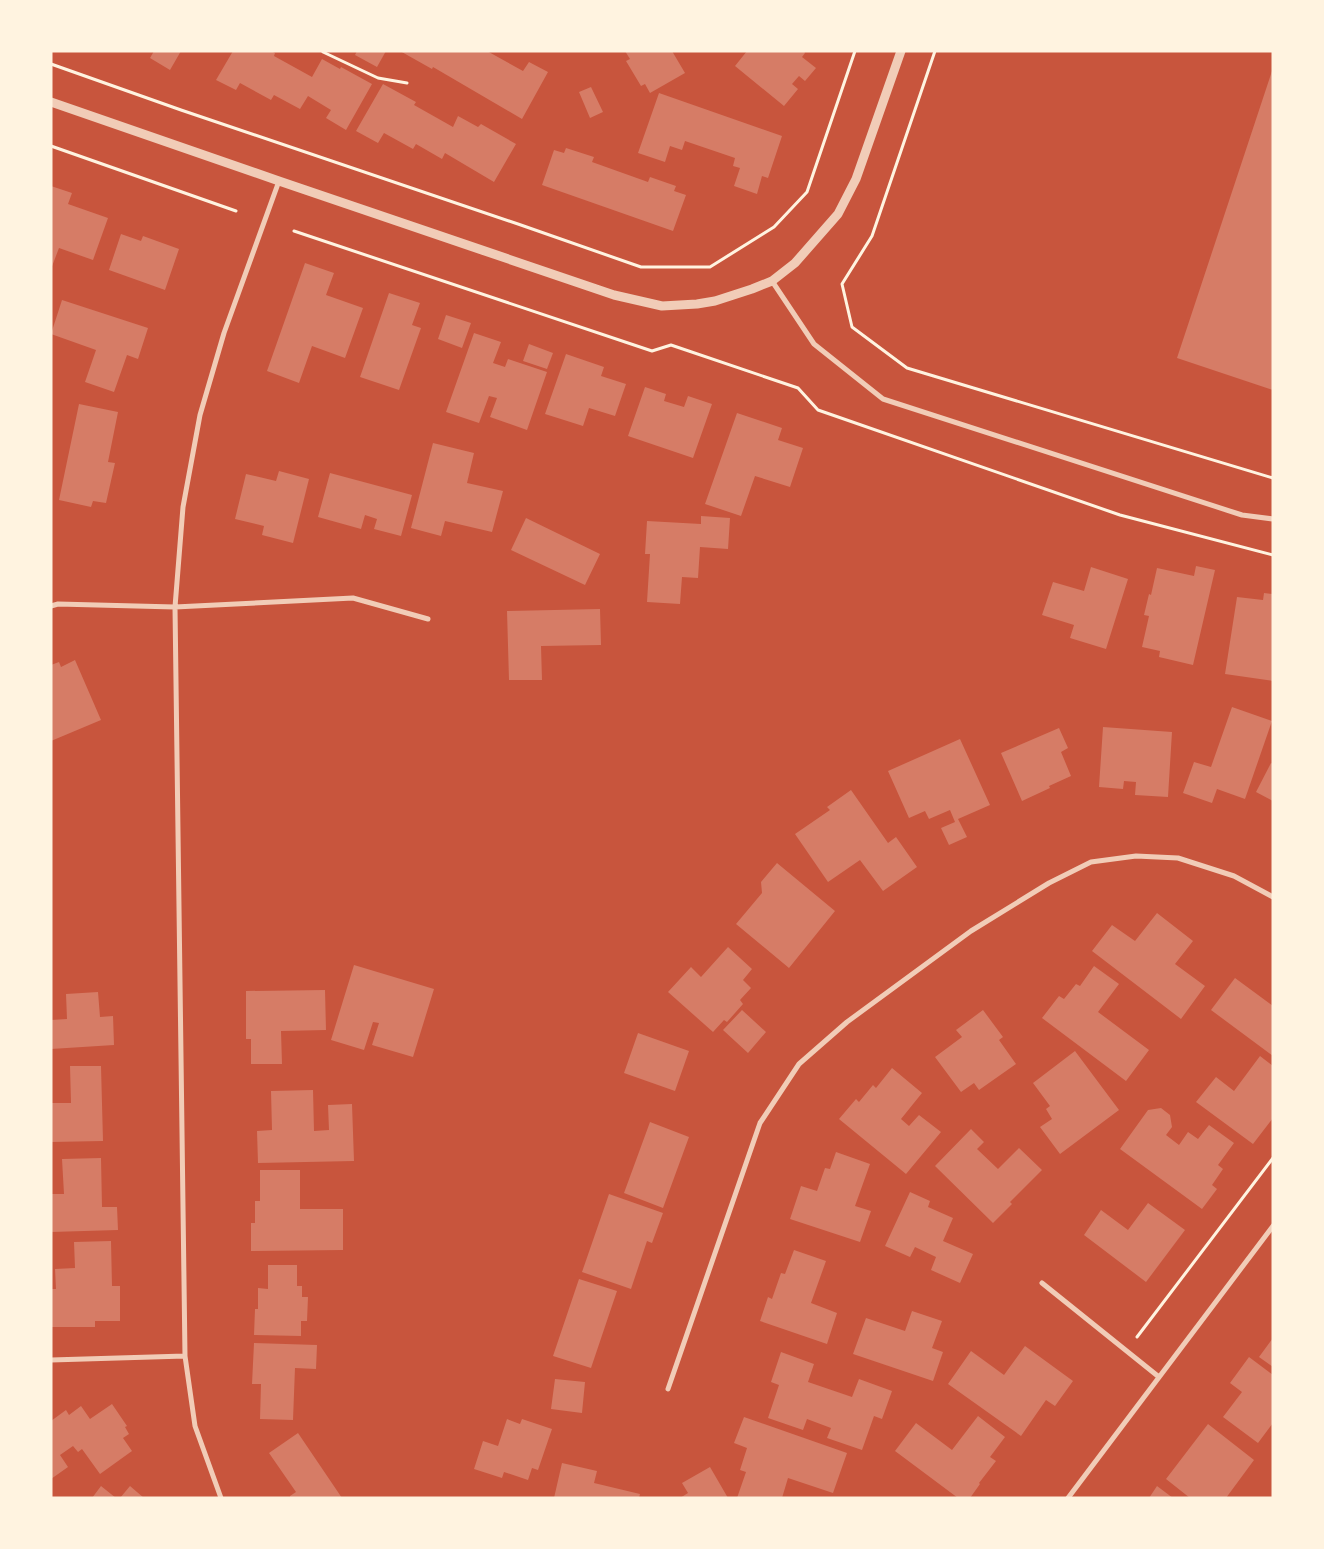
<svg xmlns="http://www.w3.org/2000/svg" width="1324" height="1549" font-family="Quicksand,sans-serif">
  <rect width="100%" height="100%" fill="#c8553d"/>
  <path fill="#d67c66" d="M154,51H181L170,70L150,58Z
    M233,51H271L275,53L274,56L312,77L322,59L340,69L341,67L372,84L346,130L326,118L331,110L308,96L300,109L274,95L271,100L240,83L236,90L216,80Z
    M357,51H386L377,67L355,55Z
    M400,51H487L523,71L529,62L548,72L522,119L433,67L432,69Z
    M625,51H672L685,73L650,93L645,84L641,86L626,61L630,59Z
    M747,51H804L805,53L802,57L816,68L805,81L799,76L792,84L798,89L784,106L735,66Z
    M1272,71H1273V390L1177,358Z
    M383,84L416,102L414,105L453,127L458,116L478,127L481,124L516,144L494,182L445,153L442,159L416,144L413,149L384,133L378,143L356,131Z
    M591,87L603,112L590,118L579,92Z
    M659,93L782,136L768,178L762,176L757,194L734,186L740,168L733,166L735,158L685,141L682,150L670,146L665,162L638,153Z
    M566,148L594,157L592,162L648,182L650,177L676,186L674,191L686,195L673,231L542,185L554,150L564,153Z
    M51,186L72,193L68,204L108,218L93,260L59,248L51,269Z
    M121,234L141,241L143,236L179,249L165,290L109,270Z
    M305,263L334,273L326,295L363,308L345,358L312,346L299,383L267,371Z
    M389,293L420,303L412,325L421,328L399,390L360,377Z
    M62,300L148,328L138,359L127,355L114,392L85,382L96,350L51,334Z
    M446,315L471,323L462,348L438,339Z
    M474,333L501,342L493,363L505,367L508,359L547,372L527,430L490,417L497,398L489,396L479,423L446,412Z
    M529,344L553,353L547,369L523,361Z
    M566,354L604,367L601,376L626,384L615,416L589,408L583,426L545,414Z
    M645,387L666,394L664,401L684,407L688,396L712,404L693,458L628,436Z
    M79,404L118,412L108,462L115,463L106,503L93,501L91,507L59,500Z
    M737,413L782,428L778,440L803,448L790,487L755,476L741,516L705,504Z
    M433,443L474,453L467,483L503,491L492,532L445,521L441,536L411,528Z
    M279,471L309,479L293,543L262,535L264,526L235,519L246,474L276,481Z
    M330,473L412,495L401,536L374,529L377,519L365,515L361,529L318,517Z
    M701,516L730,518L728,549L700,547L698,578L682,577L680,604L647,602L650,554H645L647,521L701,524Z
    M526,518L600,554L585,585L511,550Z
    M1196,566L1215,570L1193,665L1159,657L1160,651L1142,647L1149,616L1144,615L1149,594L1151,595L1157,568L1194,576Z
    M1091,567L1128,579L1106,649L1070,638L1074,625L1042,615L1053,582L1084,591Z
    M1264,593L1273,594V681L1225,674L1237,597L1263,600Z
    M600,609L601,645L541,646L542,680H509L507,611Z
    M75,660L101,720L51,741V665L59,662L61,667Z
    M1232,707L1272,721L1245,799L1217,789L1212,803L1183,793L1194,762L1211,767Z
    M1103,727L1172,732L1168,797L1135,795L1136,782L1124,781L1123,789L1099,787Z
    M1059,728L1068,748L1061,752L1071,776L1049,786L1050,788L1022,801L1001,753Z
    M960,739L990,805L958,819L967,837L949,845L941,828L955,822L950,810L929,819L925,811L909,818L888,771Z
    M1271,763L1273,764V801L1256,792Z
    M851,790L888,843L896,837L917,867L883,891L860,860L828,882L795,834L830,810L827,807Z
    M777,863L835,911L789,968L736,924L762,893L761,882Z
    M1157,913L1193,941L1175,964L1205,986L1181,1019L1092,951L1112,925L1135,941Z
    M728,947L752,969L743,980L751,988L740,1000L743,1004L727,1022L724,1020L713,1032L668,992L691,967L701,977Z
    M354,965L434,989L413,1057L372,1045L379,1023L373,1022L364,1050L331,1040Z
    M1094,966L1119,984L1098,1012L1149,1050L1126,1081L1042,1018L1059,996L1064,999L1076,984L1080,986Z
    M1235,978L1273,1006V1056L1211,1010Z
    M325,990L326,1030L281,1031L282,1064H251V1039H246V991Z
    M98,992L100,1017L113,1016L114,1045L51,1049V1020L67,1019L66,994Z
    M742,1010L766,1032L748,1053L723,1030Z
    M983,1010L1003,1037L999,1040L1016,1064L979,1090L974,1083L961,1092L935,1057L962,1037L956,1030Z
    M638,1033L689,1051L675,1091L624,1073Z
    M1075,1051L1119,1110L1060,1154L1040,1127L1052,1119L1046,1109L1050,1106L1033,1083Z
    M1260,1056L1273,1066V1118L1253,1144L1196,1102L1216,1077L1234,1091Z
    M70,1066H101L103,1141L51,1142V1103H71Z
    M892,1068L922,1093L901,1119L909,1126L919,1115L941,1132L906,1174L839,1119L856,1099L859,1102L873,1085L876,1088Z
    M313,1090L314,1131L329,1130L328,1105L352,1104L354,1161L258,1163L257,1131L272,1130L271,1091Z
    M1161,1108L1170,1115L1172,1127L1166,1135L1179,1145L1188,1132L1198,1139L1209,1125L1234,1143L1218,1165L1223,1169L1212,1185L1217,1189L1202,1209L1120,1149L1148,1110Z
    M650,1122L689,1137L663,1208L624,1193Z
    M971,1129L984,1142L977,1149L998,1169L1019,1148L1042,1170L1010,1202L1012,1204L993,1223L935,1166Z
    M836,1152L870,1164L855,1206L871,1211L860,1242L790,1219L801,1186L817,1191L825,1168L830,1169Z
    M101,1158L102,1207H117L118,1230L51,1232V1194H64L62,1159Z
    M260,1170H300V1209H343V1250L251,1251V1223H255V1201H260Z
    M910,1192L930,1201L928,1207L953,1218L943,1241L973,1254L960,1283L931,1270L936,1257L915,1247L910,1257L885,1246Z
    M609,1194L663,1213L652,1243L647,1241L631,1289L582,1272Z
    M1148,1203L1185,1230L1146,1282L1084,1235L1101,1210L1128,1230Z
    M111,1241L112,1286H120V1321H95V1327H51V1289H56L55,1269L75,1268L74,1242Z
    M794,1250L826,1261L811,1303L837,1313L827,1344L760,1321L768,1297L772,1299L781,1273L785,1274Z
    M268,1265H297V1286H302V1297H308L307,1321H301V1336L254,1335L255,1309H258V1288L268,1289Z
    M579,1279L617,1291L591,1368L553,1356Z
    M912,1311L942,1321L932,1348L943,1352L933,1381L853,1354L866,1318L905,1331Z
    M1273,1338V1367L1259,1357Z
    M254,1343L317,1345L316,1369L295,1368L293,1420L260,1419L261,1384H252Z
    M1025,1346L1073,1381L1055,1406L1046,1400L1021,1436L948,1384L971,1351L1004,1375Z
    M781,1352L814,1364L808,1382L852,1397L859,1379L892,1391L882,1419L874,1416L862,1450L827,1438L831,1428L807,1419L803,1430L768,1418L779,1385L771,1382Z
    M1249,1357L1273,1375V1423L1258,1443L1223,1417L1242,1392L1230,1383Z
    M555,1379L585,1382L582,1413L551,1409Z
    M112,1404L127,1426L125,1427L129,1434L123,1438L132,1451L100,1474L82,1449L78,1452L73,1446L60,1455L68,1467L51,1479V1421L66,1410L69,1415L81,1406L90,1419Z
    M978,1416L1005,1437L990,1457L996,1461L979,1483L980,1484L970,1498H958L895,1451L916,1423L952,1450Z
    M744,1417L847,1453L833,1493L788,1478L782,1498H737L746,1472L740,1470L747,1448L734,1443Z
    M507,1419L520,1424L522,1419L552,1429L538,1470L532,1468L528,1480L504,1472L502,1478L474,1469L483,1441L498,1446Z
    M1208,1424L1254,1460L1226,1498H1190L1166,1479Z
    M298,1433L342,1498H290V1496L296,1492L269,1453Z
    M562,1463L597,1471L594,1483L640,1494L639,1498H554Z
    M710,1467L728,1498H680L688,1493L682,1483Z
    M101,1486L116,1498H92Z
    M130,1486L144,1498H120Z
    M1157,1486L1173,1498H1149Z"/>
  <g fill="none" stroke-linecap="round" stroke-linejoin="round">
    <path stroke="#fff3e0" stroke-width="3" d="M935,51L872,236L842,284L852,327L907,368L1273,478
      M323,52L378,78L407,83
      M51,64L181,110L518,224L641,267H710L774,227L807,192L855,51
      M51,146L236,211
      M294,231L652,351L671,345L798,388L818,410L1120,515L1273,555
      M1137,1337L1273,1158"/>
    <path stroke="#f1ccb7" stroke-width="5" d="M772,281L814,344L883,399L1242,515L1273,519
      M51,606L58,604L175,607L353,598L428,619
      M1042,1283L1159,1377
      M51,1360L185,1356
      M668,1389L760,1123L799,1064L847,1022L971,931L1049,883L1091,862L1136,856L1178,858L1234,876L1273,897
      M221,1498L195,1426L185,1356L175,607L183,507L200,415L224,333L279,181
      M1068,1498L1273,1226"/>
    <path stroke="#f1ccb7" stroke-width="9" d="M51,102L279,181L614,295L662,306L697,304L715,301L752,289L772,281L795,263L838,214L856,179L901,51"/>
  </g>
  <rect width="1324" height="1549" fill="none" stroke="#fff3e0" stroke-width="105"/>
</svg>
